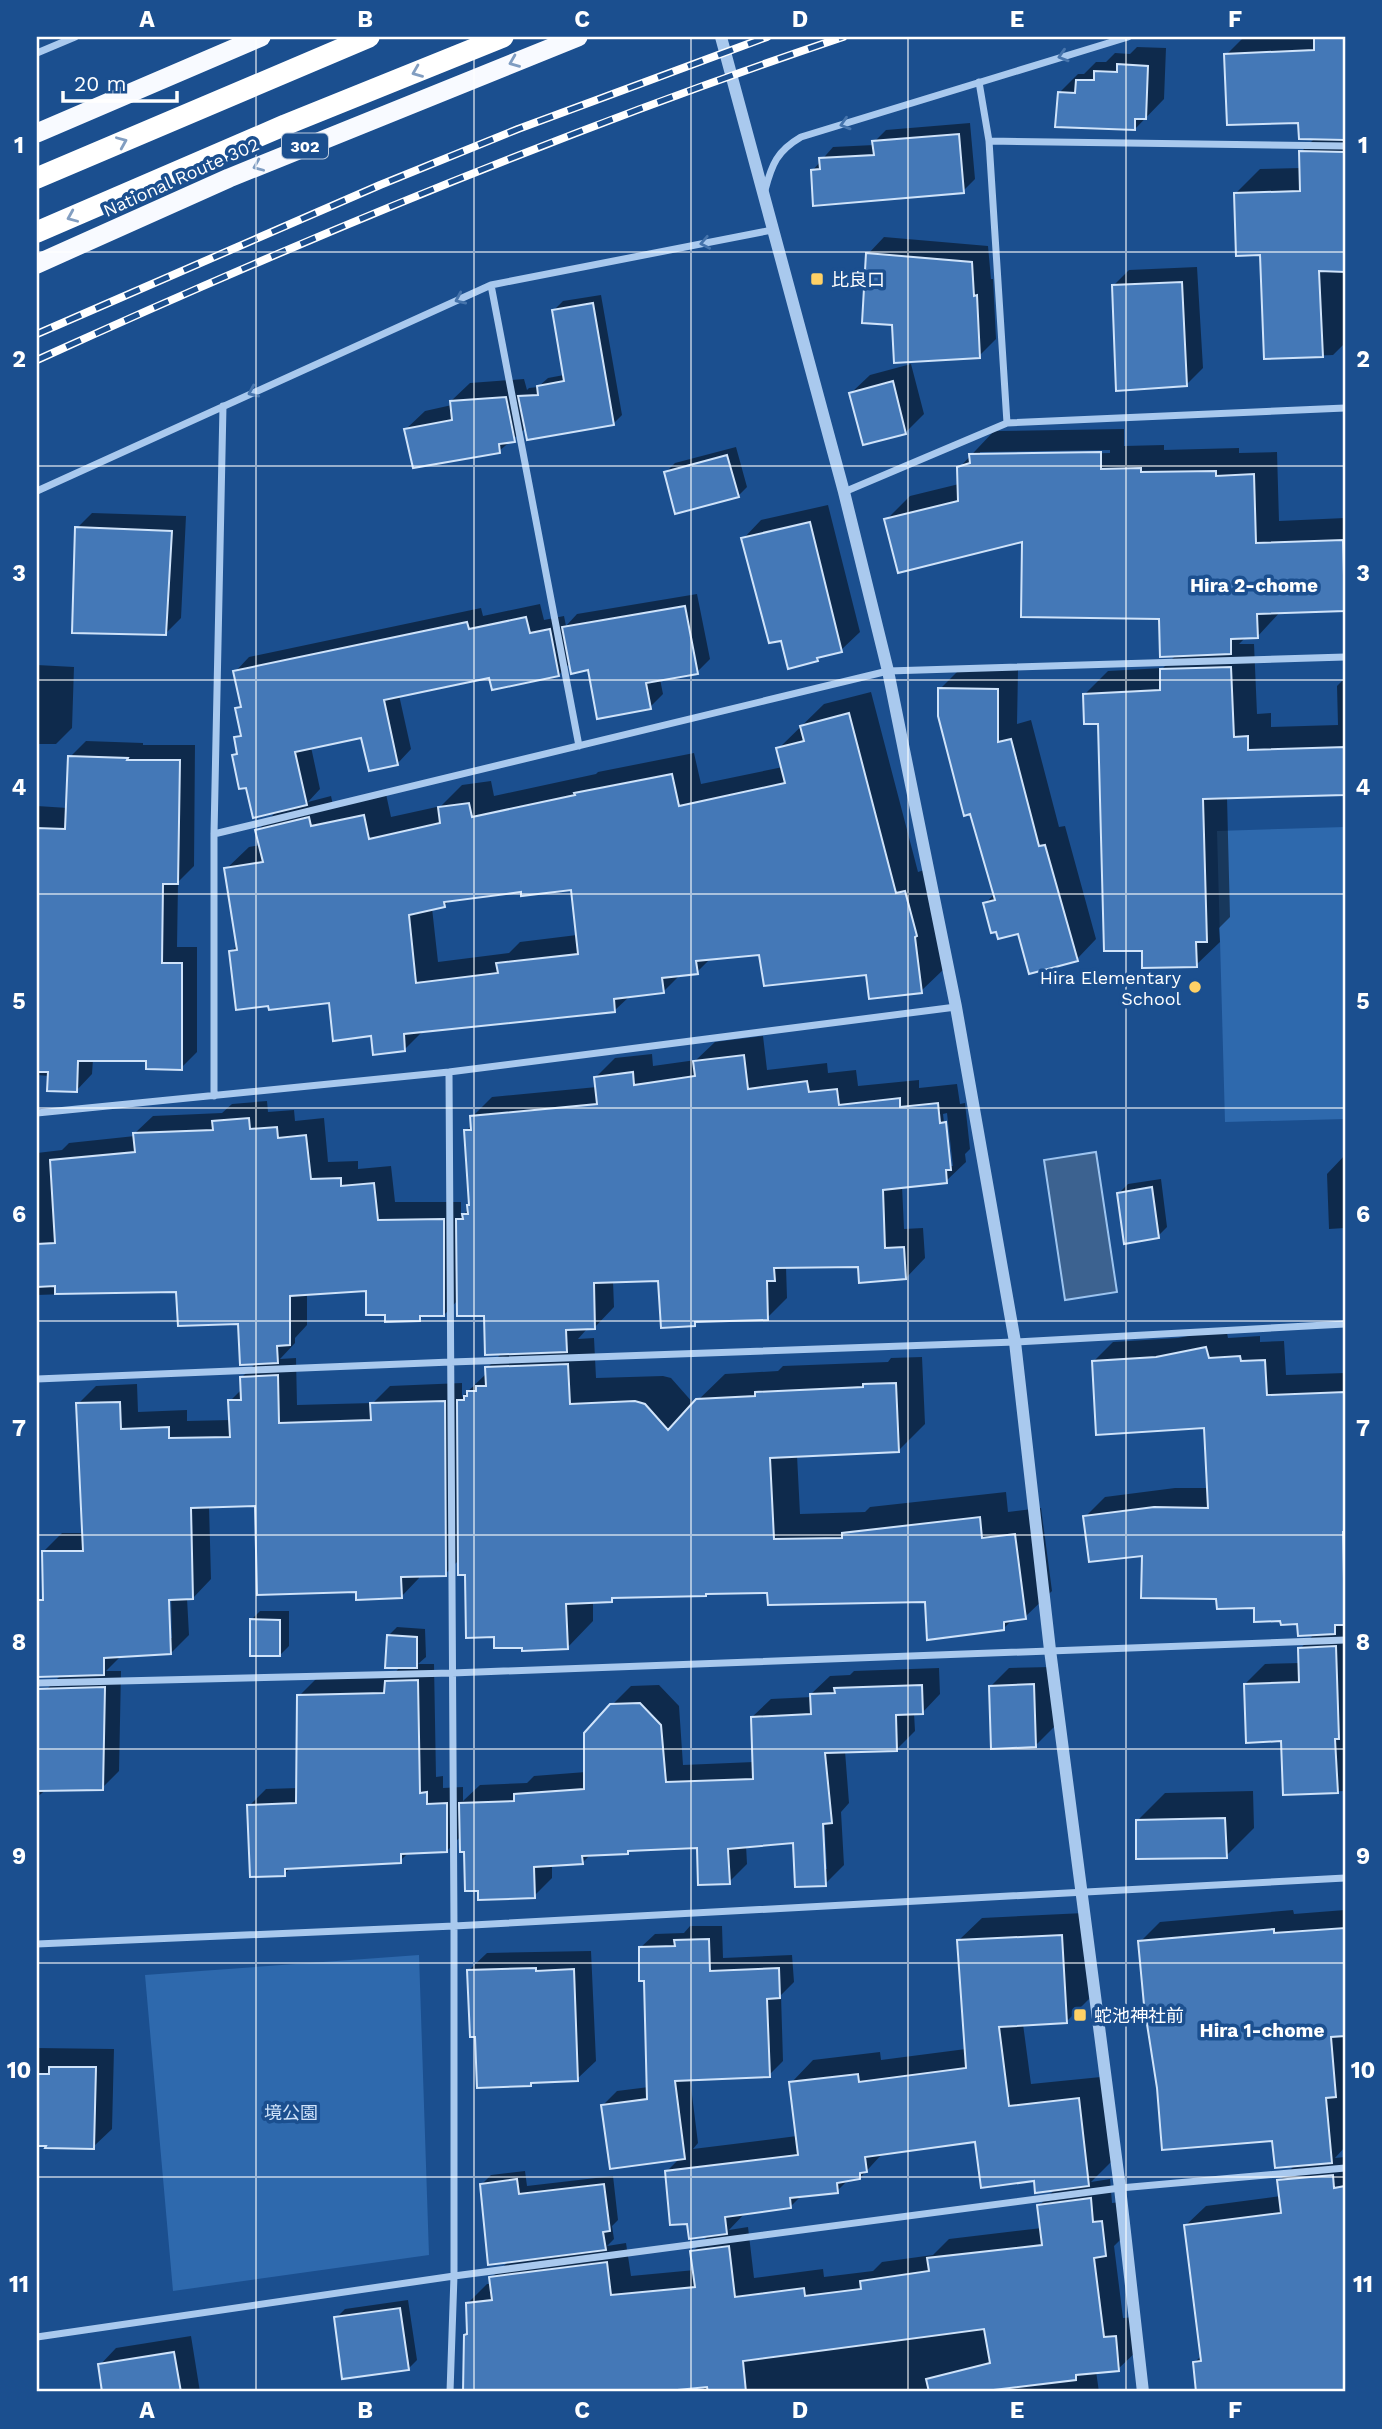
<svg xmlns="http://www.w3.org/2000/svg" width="1382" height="2429" font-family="'Work Sans','Noto Sans JP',sans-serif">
  <rect width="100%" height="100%" fill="#1b4f8f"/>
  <path fill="#2e69ad" d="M1345,827V1119L1225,1122L1217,831Z
    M419,1955L429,2255L173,2291L145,1975Z"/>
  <path fill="#3c6290" stroke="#9cc4f0" stroke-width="2" d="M1096,1152L1117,1292L1065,1300L1044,1160Z"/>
  <path fill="#0007" fill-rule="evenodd" d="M1244,37H1345V343L1333,355L1266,358L1261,253L1235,194L1260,169L1301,168V152L1315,138L1300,121L1226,55Z
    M1137,47L1166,48L1164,99L1135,129L1059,93L1078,74H1084L1096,62H1106L1115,53L1130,54Z
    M970,123L975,179L963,191L813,170L833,147L874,145V142L886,130Z
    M884,237L988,246L991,279H993L996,339L979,356L893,323L868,254Z
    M1197,267L1203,368L1187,384L1113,286L1129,270Z
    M601,295L622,415L613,424L526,428L499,451L406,429L425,411L452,405L451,401L470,383L524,379L527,390L529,388L538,387L548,378L564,375L554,310L563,301Z
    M911,364L924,414L906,432L851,393L870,375Z
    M1124,429V446L1164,445V450L1239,448V453L1277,452L1279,521L1345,518V609L1281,611L1257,637H1246L1239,644H1254L1257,714L1271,713V727L1338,725L1337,686L1345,678V793L1227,797L1230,917L1219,928L1220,942L1196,965L1143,949L1100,722L1085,694L1108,671L1163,668L1177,654L1161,617L1024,540L886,520L910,496L959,484V468L994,431ZM1110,450V453L980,456V452Z
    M736,447L747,487L738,496L666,472L675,463Z
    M828,505L860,632L841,650L822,655L817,660L782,639L743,539L761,520Z
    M92,513L186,516L181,618L166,633L77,528Z
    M697,594L710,659L697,672L660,679L663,694L650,707L590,668L571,662L559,675L491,676L399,695L411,749L397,764L362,736L311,747L320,789L308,802L331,796L333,805L386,794L391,817L441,806L462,785L491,781L494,796L596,774L598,772L694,753L701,784L783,767L778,749L824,704L871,692L918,872L927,869L944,969L921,991L868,974L760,953L712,957L697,972L681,974L663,992L630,996L614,1011L424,1030L405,1049L372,1034L330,1002L231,952L238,944L226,869L249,847L261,845L257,831L278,810L247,786L234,755L238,751L236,738L242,732L237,709L242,703L235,672L249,657L481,608L483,616L540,604L544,620L564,616L566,626L577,614ZM572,888L577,935L520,942L509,953L438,962L432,908L445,905L450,900L522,890Z
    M37,665L74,667L72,728L56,744H37Z
    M960,669L1018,670L1017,724L1031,720L1059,827L1065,826L1096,939L1077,959L1019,931L985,904L995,893L940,689Z
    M86,741L143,743V745H195L194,866L178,882L177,947H197V1052L181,1068L148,1059H93L92,1074L76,1091L49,1076L37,1075V806L68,808L70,757Z
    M763,1036L767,1070L827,1063L828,1073L856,1070L858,1086L919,1080V1088L957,1084L960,1104L965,1103L970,1149L965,1154L966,1162L946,1181L902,1186L904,1229L923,1228L925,1258L906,1278L860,1265L786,1267L787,1298L767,1318L698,1320L694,1324L660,1279L613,1281L614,1307L595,1327H586V1330L578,1339L594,1338L596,1378L663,1376L671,1378L694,1404L725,1374L778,1371L783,1366L888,1362L891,1358L922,1357L925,1424L898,1451L797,1455L800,1514L865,1512L870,1507L1006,1492L1008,1512L1041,1508L1052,1591L1025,1617L1013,1619L1004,1628L927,1601L769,1591L616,1596L611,1601H593V1621L567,1648L524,1647L496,1636L460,1559L445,1574L419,1575V1578L401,1597L358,1590L257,1505L209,1506L211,1579L193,1598H187L189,1635L171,1653L122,1655L106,1671H121L119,1771L102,1788L47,1789L37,1797V1688H48L61,1675L44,1551L62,1533H84L78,1404L96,1386L137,1384L138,1412L187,1410V1421L231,1420L230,1401L242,1389V1377L257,1362L240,1322L178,1290L37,1295V1153L62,1150L69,1143L135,1136V1133L153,1116L222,1113L232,1104L267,1101L268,1112L294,1110L295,1121L324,1118L328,1162L358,1161V1169L391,1166L395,1202H461V1217L469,1209L466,1131L473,1124L472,1117L492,1097L597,1087L596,1077L615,1058L652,1054L653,1066L696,1060L715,1042ZM947,1113L953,1166H949L943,1114ZM368,1289L387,1313L420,1319L424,1315H444L458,1300L485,1314L503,1352L487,1368L486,1374L462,1397V1383L390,1386L373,1403L297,1405L296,1358L280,1359L295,1343V1338L307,1325V1293ZM167,1591H171L172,1638H169Z
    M1345,1155V1228L1329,1229L1327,1174Z
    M1161,1179L1167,1227L1158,1236L1119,1193L1128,1184Z
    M1226,1328L1228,1338L1260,1336V1342L1284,1341L1286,1375L1345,1373V1791L1285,1793L1283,1740L1245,1684L1265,1664L1300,1663V1649L1315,1633L1299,1622L1282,1619L1143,1554L1085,1517L1105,1497L1175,1488H1209L1205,1427L1093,1362L1113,1342L1178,1338Z
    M260,1611H289V1646L280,1655L251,1620Z
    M397,1627L425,1629L426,1657L418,1664H434L436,1777L443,1776V1788L463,1787V1801L480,1785L527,1783L534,1776L586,1772L612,1705L631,1686L659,1685L679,1706L683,1765L754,1762L752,1717L771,1699L812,1697L811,1694L830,1676L850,1675L854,1671L939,1668L940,1694L922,1713H914L915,1731L897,1749L845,1751L849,1803L841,1812L844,1865L825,1884L795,1841L746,1845L747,1864L729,1882L698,1846L630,1849L591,1854L582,1863L552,1864V1878L534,1896L480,1889L461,1836L447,1851L409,1852L400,1861L292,1867L284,1874L249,1806L266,1789L298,1788L299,1696L316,1679L390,1678L401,1666L388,1636ZM821,1815H824L827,1869H824Z
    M1052,1667L1054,1727L1036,1745L990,1687L1009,1668Z
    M1253,1791L1254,1828L1226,1856L1137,1821L1165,1793Z
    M1293,1910L1294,1914L1345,1910V2147L1335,2158L1345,2157V2392H1198L1195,2362L1202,2355L1186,2225L1206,2206L1281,2196L1279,2181L1295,2165L1274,2139L1159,2088L1140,1942L1160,1922Z
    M1084,1913L1089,1999L1066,2022L1023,2024L1031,2084L1101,2077L1111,2162L1091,2182L1110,2179L1112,2203L1121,2202L1125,2235L1114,2246L1123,2318L1135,2317L1138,2350L1118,2369L1096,2371L1099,2392H705L703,2386L647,2392H465V2335L468,2332L467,2304L487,2284H492L491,2278L509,2261L482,2184L491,2175L525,2171L527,2186L613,2176L618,2220L612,2226L614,2239L607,2246L626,2243L631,2276L695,2270L692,2252L710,2234L689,2222L666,2172L680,2158L603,2105L617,2091L649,2087L646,1979L640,1948L655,1934L684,1933L690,1926H722L723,1958L792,1955L794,1982L781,1995L783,2061L769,2075L690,2079L698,2143L693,2149L797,2136L791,2083L813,2060L880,2052L881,2060L966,2049L959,1940L982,1918ZM977,2140L1035,2179L1056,2188L1039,2206L1042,2228L949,2239L933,2255L882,2262L873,2271L824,2277L823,2269L754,2278L748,2227L729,2230L746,2212L790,2207L802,2195L837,2191L849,2179L860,2178L882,2154Z
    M591,1951L596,2061L577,2079L534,2081L530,2085L477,2035L468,1971L487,1953Z
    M37,2048L114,2049L112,2129L93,2147L37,2144Z
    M408,2300L417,2360L408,2369L336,2318L345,2309Z
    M191,2336L200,2392H104L100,2365L116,2348Z"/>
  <path fill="#4478b7" stroke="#cfe3fa" stroke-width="2" fill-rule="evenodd" d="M1314,37H1345V140L1299,139L1298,123L1227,125L1224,54L1314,50Z
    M1117,64L1148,66L1146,119H1135V130L1055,127L1058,92L1075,93L1076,80H1094V71L1117,72Z
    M959,134L964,193L813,206L811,170L820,169L819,158L874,155L872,141Z
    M1299,151L1345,152V272L1319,271L1323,357L1264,359L1260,255L1236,256L1234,193L1300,191Z
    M866,253L972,262L974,296L977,295L980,358L894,363L892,325L862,323Z
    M1182,282L1187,386L1116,391L1112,285Z
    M593,303L614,425L527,440L518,396L538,395L537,386L564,381L552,310Z
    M893,381L906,434L863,445L849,393Z
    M506,397L515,442L499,444L500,453L413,468L404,429L452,420L450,401Z
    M1101,452V469L1141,468V472L1216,471V476L1254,474L1256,543L1343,540L1345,611L1257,614L1258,638L1231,639V654L1160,657L1159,619L1021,617L1022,542L898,573L884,519L958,501L957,467L970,463L969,454Z
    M727,455L739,497L675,514L664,472Z
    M810,522L842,652L817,658L818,661L788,669L781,641L769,643L741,538Z
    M75,527L172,531L166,635L72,633Z
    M685,606L698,674L646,683L651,709L597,719L588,670L571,674L562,627Z
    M526,617L530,633L550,629L559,676L492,690L489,678L384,700L398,765L369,771L361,738L295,752L307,805L253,818L246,788L239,789L232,755L237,754L234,737L241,736L235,708L241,707L233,671L467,622L469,629Z
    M1231,667L1234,737L1248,736V750L1345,747V795L1203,799L1207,942H1196L1197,967L1142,968V951H1104L1098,724H1084L1083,694L1160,690V669Z
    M938,688L998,689V742L1011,739L1039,846L1045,845L1078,961L1029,974L1018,934L998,939L996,932L991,933L983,903L995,900L970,814L964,816L938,716Z
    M849,713L896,893L905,891L917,936L915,937L922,993L869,999L866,975L764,986L759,955L696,961L698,974L662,978L664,993L614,999L615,1012L404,1034L405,1051L373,1055L371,1036L333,1041L329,1003L269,1010L268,1006L236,1010L229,951L237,950L224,868L263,862L255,830L309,817L311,826L364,815L369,839L440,823L438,807L469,803L472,817L575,795L574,793L672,774L679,806L785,783L776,748L804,741L800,726ZM571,890L578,954L496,963L498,973L416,983L409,915L445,907L444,902L521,892V896Z
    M68,756L128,758L127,760H180L178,884H163L162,963H182V1070L146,1069V1061H78L77,1092L47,1091L48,1072H37V828L65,829Z
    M744,1055L748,1089L807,1081L809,1092L837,1089L839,1105L900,1098V1107L938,1103L940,1123L946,1122L951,1170H946L947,1183L883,1190L885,1248L904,1247L906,1279L859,1283L858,1267L774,1268L775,1281H767L768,1320L695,1322V1326L661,1328L658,1281L594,1283L595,1329L566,1330L567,1352L485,1355L484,1316H457L456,1219H463L462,1214H468L467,1205H469L464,1130H471L470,1116L597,1104L594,1077L633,1072L634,1085L695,1076L693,1061Z
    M249,1118L250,1129L277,1127L278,1138L306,1135L311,1179L341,1178V1186L374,1183L378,1220L444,1219V1316H420V1321L385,1322V1315H366V1291L290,1296V1345L277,1346L278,1363L240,1365L238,1324L178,1326L176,1292L55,1294V1286L37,1287V1244L55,1243L50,1160L135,1152L133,1133L213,1130L212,1121Z
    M1152,1187L1159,1238L1124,1244L1117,1193Z
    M1206,1347L1209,1358L1240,1356L1241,1361L1265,1360L1267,1395L1345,1392V1532H1343L1345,1625H1335V1634L1298,1636L1297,1624L1281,1625L1280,1621L1254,1622V1608L1217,1609L1216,1599L1141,1598L1142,1556L1089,1562L1083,1516L1154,1507L1208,1508L1204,1428L1096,1435L1092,1361L1156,1357Z
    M568,1364L570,1404L635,1401L645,1404L668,1430L696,1399L755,1396V1392L863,1387V1384L896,1383L899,1452L770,1458L774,1539L842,1538V1533L980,1517L982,1538L1015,1534L1026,1619L1004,1622V1630L927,1640L925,1602L768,1605L767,1593L706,1594V1596L612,1598V1602L566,1604L568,1649L522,1651V1648H494V1637L466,1638L465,1575H458L457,1400H464V1396H467V1391H476V1386H486L485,1367Z
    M278,1375L279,1423L371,1420L370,1403L445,1401L446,1576L401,1577L402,1598L356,1600V1592L257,1595L255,1506L191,1508L193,1599L169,1600L171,1654L104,1658V1675L37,1677V1600H43L42,1551H83L76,1403L120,1402L121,1429L169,1427V1438L230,1437L228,1400H241L240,1377Z
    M250,1619L280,1620V1656H250Z
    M387,1635L417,1637V1668H385Z
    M1336,1646L1339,1739H1335L1338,1793L1283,1795L1281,1741L1246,1743L1244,1684L1299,1682L1298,1648Z
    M418,1680L420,1793L427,1792V1804L447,1803V1852L401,1854V1863L285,1869V1876L250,1877L247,1805L296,1803L297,1695L384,1693L385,1681Z
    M1034,1684L1036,1747L991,1749L989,1686Z
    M922,1685L923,1714L896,1715L897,1751L825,1753L832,1823L823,1824L826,1886L795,1887L793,1843L728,1849L730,1884L698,1885L697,1848L628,1851V1854L582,1856L583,1864L534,1867L535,1898L478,1900V1891H465L464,1852H460L459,1803L514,1801V1794L584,1789V1733L610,1704L640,1703L661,1725L666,1782L753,1779L751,1717L811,1714L810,1694L835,1693L834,1688Z
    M105,1687L103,1790L37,1791V1689Z
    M1225,1818L1227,1858L1136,1859V1820Z
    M1345,1928V2036L1331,2037L1336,2097L1326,2098L1332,2163L1275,2168L1272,2141L1162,2150L1157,2088L1144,2005L1138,1941L1274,1929V1933Z
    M1062,1935L1067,2023L999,2027L1009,2106L1079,2098L1089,2186L1035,2193L1034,2181L981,2188L975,2142L865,2157L867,2172L860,2173V2179L837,2183L838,2193L790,2198L791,2208L725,2217L727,2234L689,2239L687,2224L670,2225L665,2171L798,2155L789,2082L858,2074L859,2082L966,2068L957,1940Z
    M709,1939L710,1971L779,1968L780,1998L767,1999L770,2077L675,2081L685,2159L610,2169L601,2105L647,2099L644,1981H639V1947L675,1946L674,1940Z
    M536,1968V1971L574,1969L578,2081L531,2083V2086L477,2088L475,2037H470L467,1970Z
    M49,2067H96L94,2149L45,2148L46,2146H37V2074H49Z
    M1333,2175L1334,2188L1345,2186V2392H1196L1193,2362L1201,2361L1184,2225L1281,2213L1277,2180Z
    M517,2179L519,2194L604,2184L610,2231L603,2232L606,2250L488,2265L480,2184Z
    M1091,2198L1093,2222L1102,2221L1106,2256L1094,2258L1104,2337L1116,2336L1119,2371L1076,2375V2380L977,2392H929L926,2379L990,2363L984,2329L743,2361L746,2392H708L707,2387L657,2392H463L464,2335L467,2334L466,2303L492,2300L489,2277L607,2262L611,2295L695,2287L690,2251L729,2246L735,2297L804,2288L805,2296L861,2289L860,2281L929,2271L927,2258L1042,2245L1037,2205Z
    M400,2308L409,2370L342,2379L334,2317Z
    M174,2352L181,2392H102L98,2364Z"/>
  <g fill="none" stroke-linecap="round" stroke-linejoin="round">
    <path stroke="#a9c9ee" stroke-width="7" d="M37,53L75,37
      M979,82L989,141L1007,423
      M989,141L1345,146
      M765,190C772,164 777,151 801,137L1128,37
      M491,285L579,746
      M37,491L491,285L772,230
      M844,492L1007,423L1345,408
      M214,834L888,671L1345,657
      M449,1072L454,1926V2276L450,2392
      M214,1096V834L223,406
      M37,1113L449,1072L956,1007
      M37,1379L451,1362L1015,1342L1345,1324
      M37,1683L452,1673L1345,1640
      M37,1944L454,1926L1345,1878
      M37,2337L454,2276L1120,2188L1345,2168"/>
    <path stroke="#a9c9ee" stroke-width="12" d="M721,37L844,492L888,671L956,1007L1015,1342L1050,1650L1120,2188L1143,2392"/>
    <path stroke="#f8faff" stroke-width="19" d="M37,133L261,37
      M37,264L229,178L578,37"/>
    <path stroke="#fff" stroke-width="21" d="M37,178L369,37
      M37,232L285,125L503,37"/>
    <g stroke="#fff" stroke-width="8">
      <path id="rail" d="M37,334L380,185L518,129L767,37
        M37,360C301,240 569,129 843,37"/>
    </g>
    <use href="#rail" stroke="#1b4f8f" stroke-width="5" stroke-dasharray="16" stroke-linecap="butt"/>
  </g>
  <defs><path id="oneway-chevron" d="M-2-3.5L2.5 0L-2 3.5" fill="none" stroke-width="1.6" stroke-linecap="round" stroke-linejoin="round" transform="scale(1.75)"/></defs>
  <g stroke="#4674ac">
    <use href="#oneway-chevron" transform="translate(1063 56) rotate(163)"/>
    <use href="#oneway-chevron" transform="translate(845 124) rotate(163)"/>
    <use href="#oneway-chevron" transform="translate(705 243) rotate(169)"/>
    <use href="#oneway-chevron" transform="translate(460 299) rotate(156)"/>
    <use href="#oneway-chevron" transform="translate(253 392) rotate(156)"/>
  </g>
  <g stroke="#7e9cc1">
    <use href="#oneway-chevron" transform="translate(514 62) rotate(158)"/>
    <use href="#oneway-chevron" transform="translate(258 166) rotate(157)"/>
  </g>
  <g stroke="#829ec1">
    <use href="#oneway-chevron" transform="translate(417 72) rotate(158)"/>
    <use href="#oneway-chevron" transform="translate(122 142) rotate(-23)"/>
    <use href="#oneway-chevron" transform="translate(72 217) rotate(157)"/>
  </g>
  <path fill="none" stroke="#fff" stroke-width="2" stroke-opacity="0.55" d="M256,37V2392M474,37V2392M691,37V2392M908,37V2392M1126,37V2392M37,252H1345M37,466H1345M37,680H1345M37,894H1345M37,1108H1345M37,1321H1345M37,1535H1345M37,1749H1345M37,1963H1345M37,2177H1345"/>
  <g fill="#ffd166" stroke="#1b4f8f" stroke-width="2.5">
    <rect x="810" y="272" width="14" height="14" rx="3.5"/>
    <circle cx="1195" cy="987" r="7"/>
    <rect x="1073" y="2008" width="14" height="14" rx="3.5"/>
  </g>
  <g text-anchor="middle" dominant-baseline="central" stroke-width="7" stroke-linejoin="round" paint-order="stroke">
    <rect fill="#1b4f8f" stroke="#bbcadd" stroke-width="2" x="282" y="133.5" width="46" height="25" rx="5"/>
    <g font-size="16" font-weight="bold" fill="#fff">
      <text x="305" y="146">302</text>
    </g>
    <g font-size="18" fill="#fff" stroke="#1b4f8f">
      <text transform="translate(181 177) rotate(-24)">National Route 302</text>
    </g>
    <g font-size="18" fill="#fff" stroke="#1b4f8f" text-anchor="start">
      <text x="831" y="279">比良口</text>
      <text x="1181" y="977" text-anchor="end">Hira Elementary<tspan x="1181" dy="21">School</tspan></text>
      <text x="1094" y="2015">蛇池神社前</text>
    </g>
    <g font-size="18" fill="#cfe3fa" stroke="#1b4f8f">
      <text x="291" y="2112">境公園</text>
    </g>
    <g font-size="19" font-weight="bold" fill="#fff" stroke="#1b4f8f">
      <text x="1254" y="585">Hira 2-chome</text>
      <text x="1262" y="2030">Hira 1-chome</text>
    </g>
  </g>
  <rect width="1382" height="2429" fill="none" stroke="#1b4f8f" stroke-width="77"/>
  <path d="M63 91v10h114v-10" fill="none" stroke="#ffffff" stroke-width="3.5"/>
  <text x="74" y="91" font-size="21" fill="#ffffff" stroke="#1b4f8f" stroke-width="5" paint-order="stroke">20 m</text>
  <rect x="38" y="38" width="1306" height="2352" fill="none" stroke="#fff" stroke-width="2.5"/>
  <g font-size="23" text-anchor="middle" font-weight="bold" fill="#fff">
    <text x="147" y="27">A</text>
    <text x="365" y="27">B</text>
    <text x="582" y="27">C</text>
    <text x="800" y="27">D</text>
    <text x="1017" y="27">E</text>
    <text x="1235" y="27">F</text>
    <text x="19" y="153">1</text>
    <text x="1363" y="153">1</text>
    <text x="19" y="367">2</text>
    <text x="1363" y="367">2</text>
    <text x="19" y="581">3</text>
    <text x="1363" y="581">3</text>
    <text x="19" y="795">4</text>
    <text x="1363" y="795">4</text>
    <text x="19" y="1009">5</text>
    <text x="1363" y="1009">5</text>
    <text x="19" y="1222">6</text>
    <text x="1363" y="1222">6</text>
    <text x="19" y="1436">7</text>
    <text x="1363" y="1436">7</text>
    <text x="19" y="1650">8</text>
    <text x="1363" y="1650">8</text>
    <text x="19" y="1864">9</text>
    <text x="1363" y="1864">9</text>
    <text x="19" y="2078">10</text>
    <text x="1363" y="2078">10</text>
    <text x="19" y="2292">11</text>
    <text x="1363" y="2292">11</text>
    <text x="147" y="2418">A</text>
    <text x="365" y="2418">B</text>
    <text x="582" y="2418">C</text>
    <text x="800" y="2418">D</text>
    <text x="1017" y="2418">E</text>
    <text x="1235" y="2418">F</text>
  </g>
</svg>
